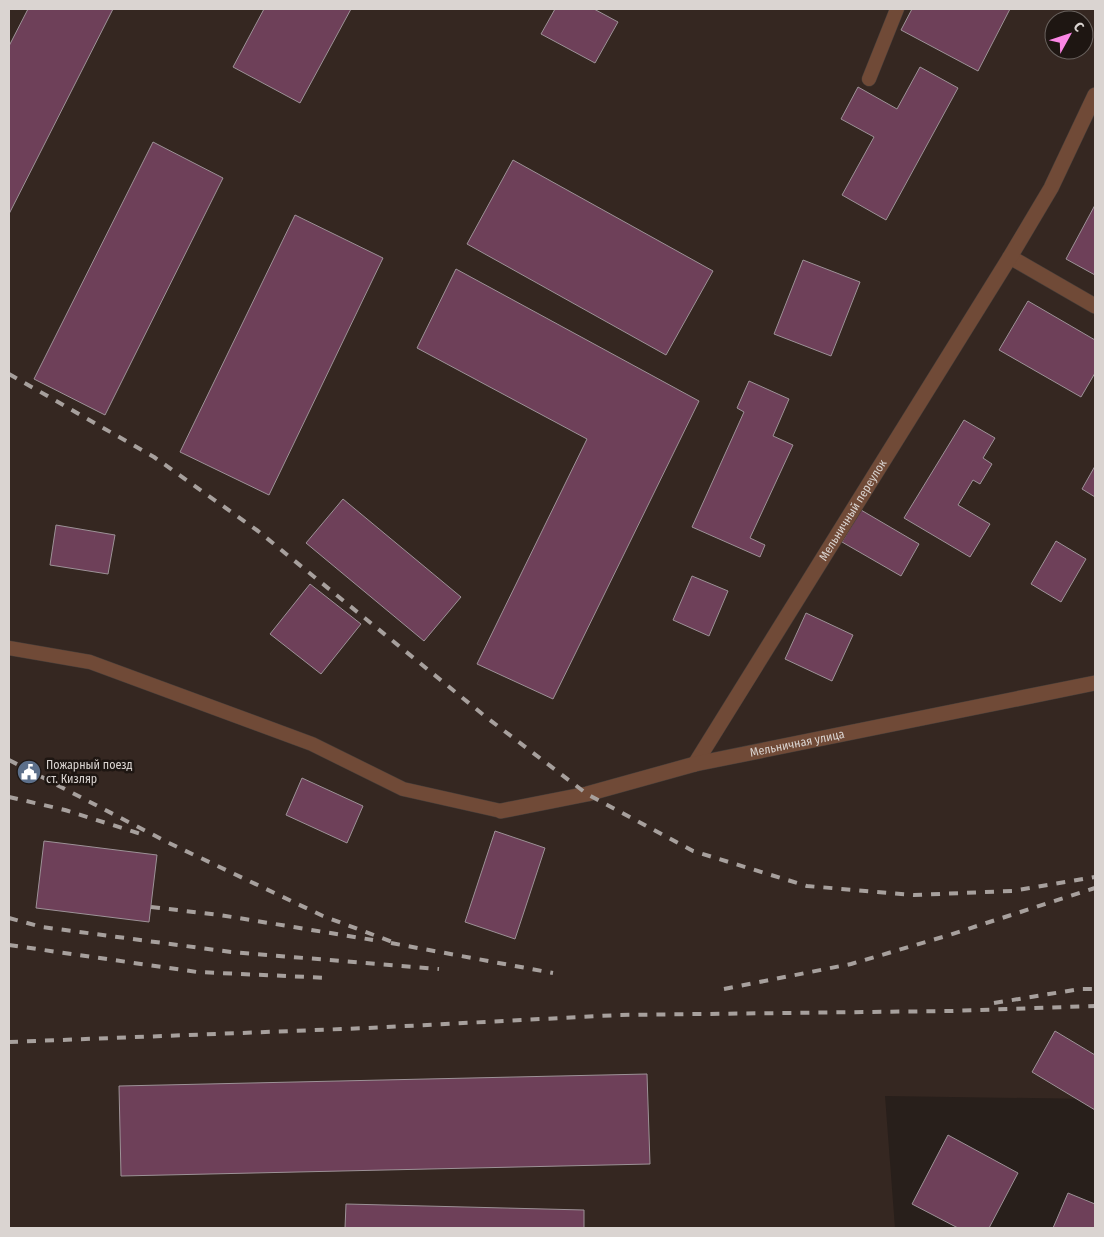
<svg xmlns="http://www.w3.org/2000/svg" width="1104" height="1237" font-family="'Fira Sans Condensed',sans-serif">
  <rect width="100%" height="100%" fill="#281f1b"/>
  <path fill="#352721" fill-rule="evenodd" d="M9,9H1095V1099L885,1096L895,1228H9ZM1054,20H1084V50H1054Z"/>
  <path fill="#6e4059" stroke="#9d9297" d="M28,9H113L9,214V46Z
    M264,9H351L300,103L233,67Z
    M555,9H594L618,22L595,63L541,34Z
    M912,9H1010L978,71L901,30Z
    M920,67L958,88L886,220L842,195L874,137L841,119L858,87L897,109Z
    M153,142L223,178L105,415L34,379Z
    M513,160L713,271L666,355L467,244Z
    M1095,205V275L1066,259Z
    M295,215L383,258L269,495L180,452Z
    M803,260L860,282L831,356L774,334Z
    M456,269L699,401L553,699L477,664L587,439L417,348Z
    M1028,301L1095,340V373L1081,397L999,350Z
    M749,381L789,399L773,436L793,445L750,538L765,545L760,557L692,527L744,412L737,408Z
    M964,420L995,438L983,458L992,464L980,484L973,480L958,505L990,524L970,557L904,518Z
    M1095,466V497L1082,489Z
    M343,499L461,597L424,641L306,543Z
    M861,510L919,544L901,576L842,542Z
    M56,525L115,535L108,574L50,565Z
    M1056,541L1086,559L1061,602L1031,584Z
    M692,576L728,591L709,636L673,620Z
    M310,584L361,624L321,674L270,634Z
    M806,613L853,635L832,681L785,659Z
    M302,778L363,806L347,843L286,815Z
    M495,831L545,848L515,939L465,922Z
    M44,841L157,855L149,922L36,908Z
    M1055,1031L1095,1055V1110L1032,1072Z
    M647,1074L650,1164L121,1176L119,1086Z
    M948,1135L1018,1173L989,1228H958L912,1204Z
    M1068,1193L1095,1204V1228H1053Z
    M346,1204L584,1210V1228H345Z"/>
  <g fill="none" stroke-linecap="round" stroke-linejoin="round">
    <g stroke="#443c38" stroke-width="15">
      <path id="lane" d="M869,79L897,9
        M9,648L90,662L312,744L403,789L501,811"/>
    </g>
    <g stroke="#443c38" stroke-width="16">
      <g id="street">
        <path d="M1010,257L1095,306"/>
        <path id="s1" d="M695,764L1010,257L1051,188L1095,95"/>
        <path id="s2" d="M501,811L587,794L695,764L1095,683"/>
      </g>
    </g>
    <use href="#lane" stroke="#704a37" stroke-width="14"/>
    <use href="#street" stroke="#704a37" stroke-width="15"/>
    <path stroke="#a7a09d" stroke-width="4" stroke-dasharray="9 9" stroke-linecap="butt" d="M9,374L154,457L258,531L486,717L587,794L693,851L807,886L914,895L1012,891L1095,877
      M9,760L169,843L323,916L398,944
      M9,797L65,810L141,834
      M151,907L220,915L373,940
      M9,918L42,927L231,952L439,969
      M391,943L553,973
      M9,945L197,972L330,978
      M724,989L851,964L946,936L1095,888
      M994,1003L1080,989H1095
      M9,1042L368,1028L619,1015L950,1011L1095,1006"/>
  </g>
  <defs>
    <g id="civic-disc" transform="scale(1.25)"><circle r="9.5" fill="#5c6f8a" stroke="#1e1612"/><path d="M-.6-6.5H3V-4.5H.6V-3L4-1V1h2V6H-6V1h2V-1L-.6-3ZM-1.2 2.5V6h2.4V2.5Z" fill="#fff"/></g>
  </defs>
  <g fill-rule="evenodd">
    <use href="#civic-disc" x="29" y="772"/>
  </g>
  <g text-anchor="middle" dominant-baseline="central" stroke-width="5" stroke-linejoin="round" paint-order="stroke">
    <g font-size="12" fill="#dad4d1" stroke="#1e1612">
      <text stroke="none"><textPath href="#s1" startOffset="299">Мельничный переулок</textPath></text>
      <text stroke="none"><textPath href="#s2" startOffset="304">Мельничная улица</textPath></text>
    </g>
    <g font-size="12" fill="#dad4d1" stroke="#1e1612" text-anchor="start">
      <text x="46" y="765">Пожарный поезд<tspan x="46" dy="14">ст. Кизляр</tspan></text>
    </g>
  </g>
  <rect width="1104" height="1237" fill="none" stroke="#dad4d1" stroke-width="20"/>
  <g transform="translate(1069 35) rotate(50)"><circle r="24" fill="#1e1612" stroke="#69625e"/>
  <path d="M0-4L9 19L0 12L-9 19Z" fill="#fb87e5"/>
  <text y="-8" font-size="14" font-weight="bold" text-anchor="middle" fill="#dad4d1">С</text>
  </g>
</svg>
